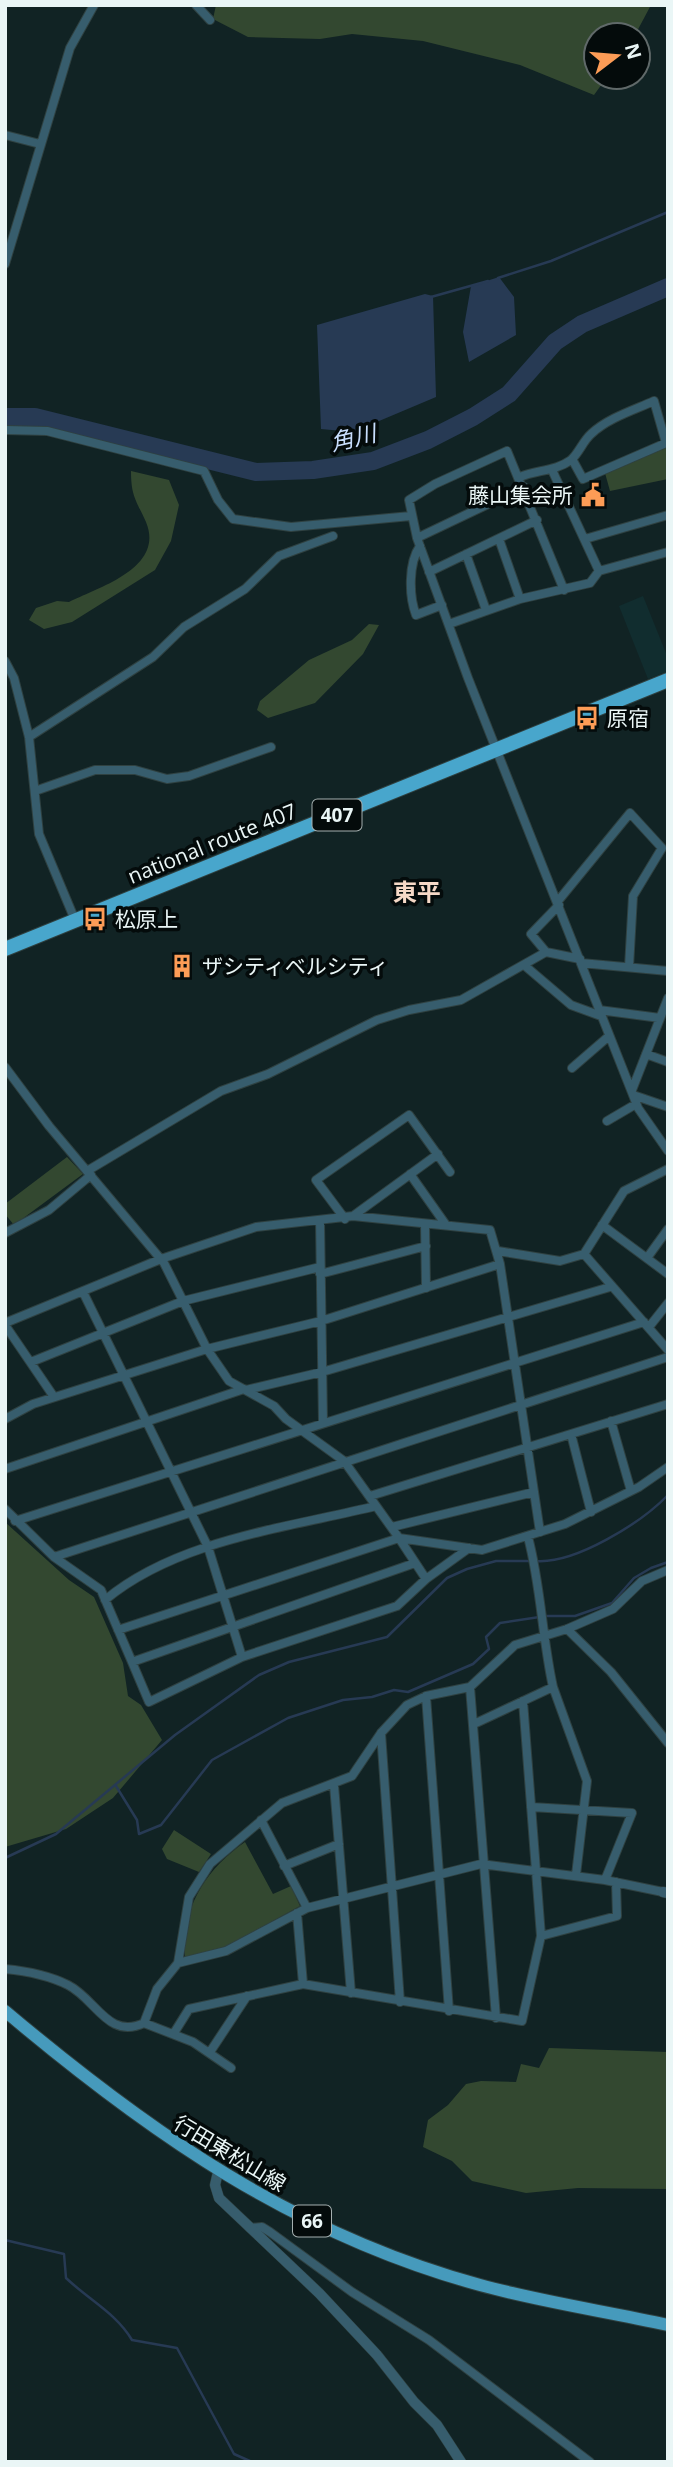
<svg xmlns="http://www.w3.org/2000/svg" width="673" height="2467" font-family="'Open Sans','Noto Sans JP',sans-serif">
  <rect width="100%" height="100%" fill="#112324"/>
  <path fill="#112d2f" d="M643,596L668,658V671L648,679L619,606Z"/>
  <path fill="#334830" d="M216,5H651L635,35H596V77H607L594,95L520,65L423,41L352,34L320,39L248,37L213,19Z
    M668,446V479L610,491L605,473Z
    M131,471L169,480L179,505L171,541L155,570L72,622L44,629L29,620L36,608L57,601L69,602C99,587 165,568 146,522C136,500 131,496 131,471Z
    M369,624L379,625L363,654L315,703L268,718L257,710L260,701L309,660L352,640Z
    M67,1157L83,1174L14,1225L5,1214V1204Z
    M5,1522L69,1580L94,1597L123,1663L128,1696L141,1705L162,1740L113,1798L66,1829L5,1847Z
    M174,1830L211,1854L199,1872L167,1859L162,1849Z
    M245,1842L273,1894L291,1886L300,1906L228,1946L185,1957C181,1908 206,1869 245,1842Z
    M549,2048L668,2052V2189L578,2188L526,2193L472,2181L452,2161L423,2147L428,2120L448,2105L466,2084L481,2081L516,2082L521,2064L539,2068Z"/>
  <path fill="#273a54" d="M499,277L514,297L516,335L469,362L463,332L471,286Z
    M425,294L433,296L436,397L353,432L321,429L317,325Z"/>
  <g fill="none" stroke-linecap="round" stroke-linejoin="round">
    <path stroke="#273a54" stroke-width="2.5" d="M498,278L551,261L668,212
      M431,297L488,281
      M536,1561C575,1564 641,1523 668,1495
      M116,1786L137,1820L139,1834L161,1825L212,1760L288,1718L343,1700L372,1697L394,1690L408,1692L473,1664L489,1649L486,1637L500,1623L546,1616H575L612,1603L634,1578L651,1568L668,1562
      M5,1858L56,1834L175,1735L259,1675L289,1662L387,1637L447,1578L467,1569L496,1561H530
      M5,2240L64,2254L66,2278C89,2300 116,2313 132,2340L177,2348L234,2454L252,2462"/>
    <path stroke="#273a54" stroke-width="18" d="M5,417H35L256,472L313,470L373,461L428,440L473,417L509,394L555,342L582,324L668,287"/>
    <g stroke="#2f4141" stroke-width="10">
      <path id="minor" d="M196,5L210,20
        M5,135L40,144
        M5,264L70,48L94,5
        M5,430L47,431L204,471L218,500L233,519L291,527L411,516
        M552,470L599,571
        M520,477C537,470 556,471 571,460C579,453 583,441 591,434C608,418 634,410 654,401L666,443L583,479L572,459
        M417,538L524,487
        M499,539L520,599
        M585,539L668,515
        M420,546C408,563 409,597 416,615L442,605
        M466,554L486,610
        M429,572L537,520
        M564,590L507,451L435,484L409,500L417,538L468,678L633,1095L668,1107
        M449,624L520,599L590,583L599,571L668,552
        M5,661L14,678L29,737L39,834L75,920
        M29,737L153,657L184,627L245,589L279,556L333,536
        M35,791L95,770H135L167,779L189,776L271,747
        M558,901L630,813L662,848L633,896L629,967
        M546,952L531,934L559,905
        M581,963L668,971
        M524,965L571,1005L601,1016
        M599,1010L660,1018
        M646,1054L668,1062
        M5,1067L49,1126L164,1263L207,1349L229,1381L274,1406L286,1419L344,1461L399,1538L482,1550L565,1524L639,1487L668,1467
        M572,1068L609,1036
        M632,1090L668,998
        M633,1095L638,1108L668,1151
        M607,1121L636,1104
        M87,1171L221,1091L268,1074L377,1020L409,1010L461,1000L546,952L580,959
        M410,1174L446,1225
        M353,1216L438,1154
        M345,1219L316,1180L409,1115L450,1172
        M320,1220L323,1423
        M425,1224L426,1288
        M602,1225L668,1274
        M5,1233L49,1210L91,1175
        M498,1251L560,1261L584,1254L624,1191L668,1169
        M584,1254L668,1350
        M647,1258L668,1229
        M320,1274L426,1246
        M83,1292L208,1547L242,1657
        M5,1323L161,1259L256,1227L353,1216L490,1230L500,1264L540,1532
        M5,1325L54,1397
        M649,1327L668,1303
        M31,1362L183,1301L320,1267
        M246,1390L322,1372L610,1287
        M5,1419L33,1404L207,1349L321,1321L500,1264
        M611,1421L631,1491
        M571,1434L591,1512
        M5,1469L244,1389
        M370,1496L668,1404
        M5,1509L54,1557L101,1590L132,1662L415,1563
        M15,1521L644,1322
        M392,1527L534,1492
        M54,1557L668,1357
        M105,1600C177,1540 286,1528 376,1506
        M567,1629L611,1672L668,1743
        M118,1630L399,1538L426,1579
        M132,1662L149,1702L242,1657L397,1606L426,1579L469,1548
        M470,1687L515,1645L567,1629L613,1609L642,1581L668,1570
        M553,1687L587,1781L576,1875
        M426,1696L449,2011
        M474,1724L553,1687C542,1637 541,1586 528,1537
        M381,1733L400,2002
        M334,1785L351,1993
        M531,1807L632,1813L605,1880
        M261,1820L307,1908
        M284,1866L339,1844
        M297,1913L303,1984
        M541,1936L617,1916L616,1882
        M178,1963L226,1951L307,1908L481,1864L605,1880L663,1892
        M5,1969C26,1971 50,1976 68,1985C96,1999 108,2040 144,2023L157,1989L178,1963L189,1897L210,1864L282,1803L352,1776L381,1733L407,1705L426,1696L470,1687L496,2018
        M144,2023L193,2042L231,2068
        M174,2033L189,2009L303,1984L522,2021L541,1936L523,1701
        M210,2052L247,1996
        M250,2228L262,2227L270,2232L352,2292L429,2340L590,2462"/>
    </g>
    <g stroke="#2f4141" stroke-width="11">
      <path id="tertiary" d="M663,1892L668,1893
        M218,2172L215,2185L219,2198L319,2293L377,2355L414,2402L437,2425L461,2462"/>
    </g>
    <g stroke="#2f4141" stroke-width="14">
      <path id="primary" d="M5,2011C151,2134 294,2234 480,2285C542,2302 605,2311 668,2325"/>
    </g>
    <g stroke="#2f4141" stroke-width="16">
      <path id="trunk" d="M5,949L668,680"/>
    </g>
    <use href="#minor" stroke="#375d6d" stroke-width="8"/>
    <use href="#tertiary" stroke="#375d6d" stroke-width="10"/>
    <use href="#primary" stroke="#469abc" stroke-width="12"/>
    <use href="#trunk" stroke="#48a6cc" stroke-width="14"/>
  </g>
  <defs>
    <g id="civic-bare" transform="scale(1.89)"><path d="M-.6-6.5H3V-4.5H.6V-3L4-1V1h2V6H-6V1h2V-1L-.6-3ZM-1.2 2.5V6h2.4V2.5Z" fill="#fd9c56" stroke="#040b0b" stroke-width="2.5" paint-order="stroke"/></g>
    <g id="bus-bare" transform="scale(1.89)"><path d="M-5-6H5V4H4V6H2V4H-2V6H-4V4H-5ZM-3.5-4V0h7V-4ZM-3.5 1.2v1.5H-2V1.2ZM2 1.2v1.5H3.5V1.2Z" fill="#fd9c56" stroke="#040b0b" stroke-width="2.5" paint-order="stroke"/></g>
    <g id="building-bare" transform="scale(1.89)"><path d="M-4-6H4V6H1V3H-1V6H-4ZM-2.5-4.3h1.7v1.8h-1.7ZM.8-4.3h1.7v1.8H.8ZM-2.5-1h1.7V.8h-1.7ZM.8-1h1.7V.8H.8Z" fill="#fd9c56" stroke="#040b0b" stroke-width="2.5" paint-order="stroke"/></g>
  </defs>
  <g fill-rule="evenodd">
    <use href="#civic-bare" x="593" y="495"/>
    <use href="#bus-bare" x="587" y="718"/>
    <use href="#bus-bare" x="95" y="919"/>
    <use href="#building-bare" x="182" y="966"/>
  </g>
  <g text-anchor="middle" dominant-baseline="central" stroke-width="7" stroke-linejoin="round" paint-order="stroke">
    <g fill="#040b0b" stroke="#a5b0b0" stroke-width="2">
      <rect x="312.5" y="799.5" width="49" height="31" rx="5"/>
      <rect x="293" y="2205.5" width="38" height="31" rx="5"/>
    </g>
    <g font-size="19" font-weight="bold" fill="#eaf6f6">
      <text x="337" y="815">407</text>
      <text x="312" y="2221">66</text>
    </g>
    <g font-size="21" fill="#eaf6f6" stroke="#040b0b" text-anchor="start">
      <text x="573" y="495" text-anchor="end">藤山集会所</text>
      <text x="607" y="718">原宿</text>
      <text x="115" y="919">松原上</text>
      <text x="202" y="966">ザシティベルシティ</text>
    </g>
    <g font-size="21" fill="#eaf6f6" stroke="#040b0b">
      <text transform="translate(212 843) rotate(-22)">national route 407</text>
      <text transform="translate(230 2153) rotate(31)">行田東松山線</text>
    </g>
    <g font-size="23" font-style="italic" fill="#c8defd" stroke="#040b0b">
      <text transform="translate(353 437) rotate(-13)">角川</text>
    </g>
    <g font-size="24" font-weight="bold" fill="#f6d9c7" stroke="#040b0b">
      <text x="417" y="891">東平</text>
    </g>
  </g>
  <rect width="673" height="2467" fill="none" stroke="#eaf6f6" stroke-width="14"/>
  <g transform="translate(617 56) rotate(74)"><circle r="33" fill="#040b0b" stroke="#606969" stroke-width="2"/>
  <path d="M0-5L12 26L0 18L-12 26Z" fill="#fd9c56"/>
  <text y="-10" font-size="19" font-weight="bold" text-anchor="middle" fill="#eaf6f6">N</text>
  </g>
</svg>
